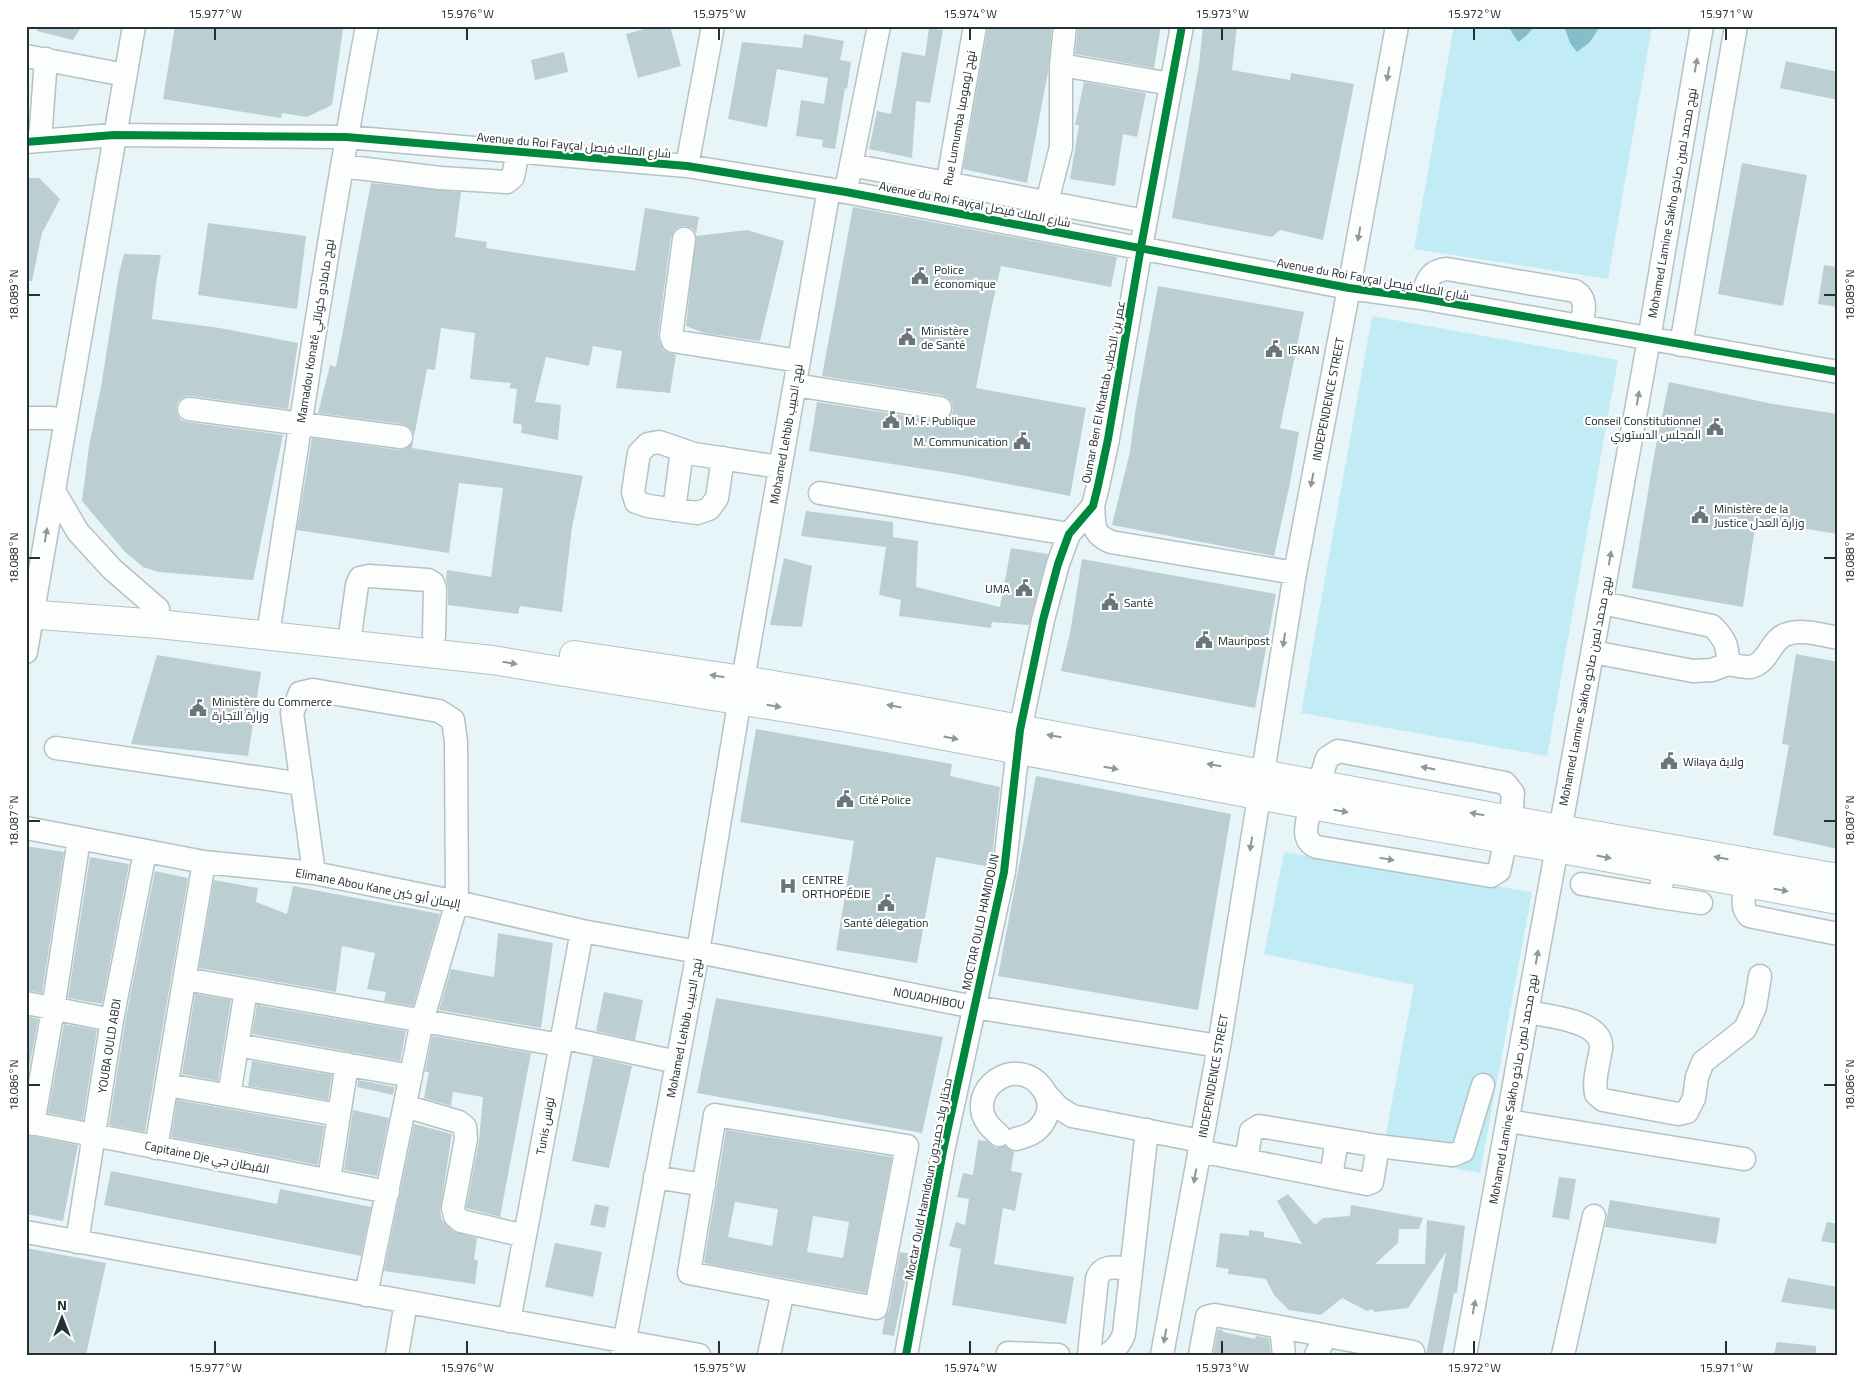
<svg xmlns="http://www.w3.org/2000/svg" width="1864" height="1381" font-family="Georgia,Cairo,serif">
  <rect width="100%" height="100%" fill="#e8f5f8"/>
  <path fill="#c1ecf5" d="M1454,26H1652L1608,279L1414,249Z
    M1372,316L1618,360L1547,756L1301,713Z
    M1284,852L1532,892L1480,1173L1382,1155L1414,985L1264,954Z"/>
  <path fill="#85bdc8" d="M1508,26H1535L1526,36L1518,42Z
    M1564,26H1600L1590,42L1577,52L1570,43Z"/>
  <path fill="#bbcfd3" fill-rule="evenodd" d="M38,26H82L73,40L37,31Z
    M175,26H265L264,28L308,26L343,29L332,105L307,117L282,113L281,118L163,99Z
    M655,26H670L681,66L638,78L626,34Z
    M988,26H1052L1048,72L1027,183L963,169Z
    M1078,26H1161L1154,68L1075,54Z
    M1203,26H1237L1232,70L1290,80L1291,73L1354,84L1323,240L1280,230L1272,237L1172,218L1199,65Z
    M929,28L943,30L930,103L916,101L912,158L869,149L877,111L891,114L902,52L925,56Z
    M804,34L844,41L840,60L851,62L847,89L845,88L835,149L822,147L823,140L796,136L801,100L824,104L828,78L777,69L767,127L728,119L742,42L802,48Z
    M564,52L568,72L535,80L531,60Z
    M1786,61L1838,72V100L1780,88Z
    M1084,82L1146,93L1137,137L1123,134L1115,186L1070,179L1079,125H1075Z
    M1742,163L1807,175L1783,306L1718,294Z
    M26,178H39L60,199L42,233L32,281H26Z
    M371,183L461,192L455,237L487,242L486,248L635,271L645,208L699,217L696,234L692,228L685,226L679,227L674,231L671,237L658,334L659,341L664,351L676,355L670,393L616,388L622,351L593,346L589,366L546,357L535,402L561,405L558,440L521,433L522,425L513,423L517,389L509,388L511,383L470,379L475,333L441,328L435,370L427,369L414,437L413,432L409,427L403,424L318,413L330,365L336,367Z
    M853,207L1117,257L1111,287L1001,266L991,310L976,388L1086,408L1070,496L956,474L809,451L817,402L938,421L945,420L950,416L953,411L952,403L948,398L942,395L822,376Z
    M208,223L306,236L297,309L198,295Z
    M747,230L784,241L760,341L704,333L686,326L696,236Z
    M124,254L161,255L156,283L152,319L220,328L298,343L288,409L191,396L184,397L178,401L176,407L177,414L181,420L187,422L283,435L253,580L159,572L143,567L125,552L82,501L89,446L101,387L119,273Z
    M1824,265L1838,267V307L1818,304Z
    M1158,286L1304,312L1280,428L1299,432L1290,483L1274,556L1112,525L1130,452L1135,413Z
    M1669,382L1773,404L1838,414V534L1756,521L1743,607L1632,588L1655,450Z
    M312,438L399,450L406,449L413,442L412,448L583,476L572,527L562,612L520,606L518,614L448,605V589L446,580L447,570L491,577L503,488L459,483L449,553L297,530Z
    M806,511L893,522V537L918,541L916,587L1000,607L1011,548L1048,554L1029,625L992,622L991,628L899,616L901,600L879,595L886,547L801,536Z
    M784,558L812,566L802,627L770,625Z
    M1082,559L1276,594L1255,708L1061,671L1070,633Z
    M1796,654L1838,662V849L1773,835L1789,745L1782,744Z
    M157,655L261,672L248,756L131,744Z
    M756,729L952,764L950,776L1000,787L991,867L936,857L917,963L836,950L854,841L740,822Z
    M1036,776L1231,814L1198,1010L998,976Z
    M26,846L64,852L42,993L26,990Z
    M90,857L129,864L102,1004L68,998Z
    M155,871L188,878L145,1132L109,1125L125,1022Z
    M214,880L258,888L256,902L287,914L293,886L440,914L413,1006L384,1001L386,992L367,989L375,953L342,946L336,992L199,968Z
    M498,933L553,943L541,1028L439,1010L451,969L494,977Z
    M604,992L643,1000L635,1040L596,1031Z
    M195,994L231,1000L218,1081L182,1074Z
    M716,998L943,1037L922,1133L697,1093Z
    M257,1005L406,1031L400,1061L252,1034Z
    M26,1016L38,1019L26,1086Z
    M64,1024L97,1030L83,1120L48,1113Z
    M432,1036L531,1053L500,1217L466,1208L479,1141L483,1097L453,1092L451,1106L424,1098L429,1072H425Z
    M593,1057L632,1066L609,1168L572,1161Z
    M252,1061L332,1075L328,1100L248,1086Z
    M358,1080L395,1087L393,1095L357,1087Z
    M177,1100L324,1126L318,1165L171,1137Z
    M353,1110L389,1118L377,1176L344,1170Z
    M414,1124L452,1134L440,1211L442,1220L453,1231L477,1238L474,1259L478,1261L475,1284L384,1271Z
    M726,1130L892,1157L866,1293L704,1263ZM735,1202L778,1209L772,1246L728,1237ZM813,1216L849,1222L843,1258L807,1252Z
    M26,1135L78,1145L63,1221L26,1214Z
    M978,1140L986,1141L996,1148L1005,1146L1014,1152L1011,1171L1022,1173L1015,1211L1003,1208L994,1264L1074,1277L1066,1324L952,1305L961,1249L949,1246L956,1222L965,1225L969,1199L957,1197L963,1173L973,1175Z
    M111,1171L277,1204L280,1189L371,1207L361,1256L104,1205Z
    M1559,1177L1576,1179L1569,1220L1552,1217Z
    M1288,1194L1315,1225L1323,1218L1350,1216L1351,1205L1423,1218L1419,1229H1399L1398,1243L1375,1264H1425L1427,1220L1465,1226L1457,1293H1454L1442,1355H1426L1446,1252L1408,1308L1375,1312L1372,1309L1367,1311L1342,1298L1321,1315L1289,1310L1274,1295L1266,1279L1228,1274L1229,1269L1216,1267L1220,1233L1249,1236V1230L1264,1232V1237L1302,1244L1277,1201Z
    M1610,1200L1720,1218L1716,1244L1605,1227Z
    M595,1204L609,1207L605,1228L590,1225Z
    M1827,1222L1838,1224V1244L1821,1241Z
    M555,1243L602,1252L593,1297L545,1287Z
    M26,1248L106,1263L86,1355H26Z
    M900,1252L911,1254L894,1336L882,1334L885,1317L889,1310Z
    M1788,1278L1838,1287V1310L1781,1302Z
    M1218,1329L1223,1330V1332L1255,1339L1256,1336L1269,1338L1271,1355H1213Z
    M1777,1342L1816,1346V1355H1774Z"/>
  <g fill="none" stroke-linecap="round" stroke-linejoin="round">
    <g stroke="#b6c1c4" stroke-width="25">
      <path id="minor" d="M26,56L125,75
        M1061,65L1171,84
        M40,141L46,59
        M26,142L114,135L346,137L687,166L846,192L1349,288L1421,298L1838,372
        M851,165L1145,221
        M342,166L440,178L507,182L513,177L518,151
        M687,166L713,26
        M848,180L879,26
        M945,198L975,26
        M1043,218L1061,147V65L1065,26
        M684,239L671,336L673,341L799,361
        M1421,298C1427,282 1428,271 1447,269L1575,291C1589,300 1583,313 1581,327
        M1681,345L1736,26
        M795,385L940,408
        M189,409L401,437
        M26,418H52
        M723,458L717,498L709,509L697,513L648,506L636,502L633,492L639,453L648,444L659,442L694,454L780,467
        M54,491L78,532L112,569L158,609
        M820,493L1069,534
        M1093,506C1095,526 1091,533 1111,542L1295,573
        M674,510L682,450
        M351,628L357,585L360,578L369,576L428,580L433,583L435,589L434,636
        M270,636V621C301,422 330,224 367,26
        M26,652L134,26
        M1593,652L1693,671L1712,670L1728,664C1728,645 1725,639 1712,626L1602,603
        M1728,664C1735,665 1745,668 1751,667C1770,662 1770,639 1787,634C1804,629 1822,635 1838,638
        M56,748L302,784
        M1319,784L1327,758L1338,751L1344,752L1505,783L1513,793L1511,820
        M1311,805C1308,820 1299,840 1317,847L1491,876L1499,871L1506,839
        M26,828L204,862L314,873L457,902L582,931L698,952L974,1007L1219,1046
        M314,873L292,713L300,693L313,690L439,711L453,720L456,742L457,902L422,1021L366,1295
        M1747,883C1744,896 1740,906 1749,916L1838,934
        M1582,884L1659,897L1665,868
        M1659,897L1701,903
        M185,979L560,1045
        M26,1003L112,1020
        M1527,1012C1547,1016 1603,1020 1601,1048C1599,1064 1593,1078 1596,1094L1603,1100L1678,1114L1687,1112L1694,1098L1697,1077L1703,1062L1745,1029L1755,1007L1760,976
        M561,1037L677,1062
        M237,1045L411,1076
        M167,1085L339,1115L329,1180
        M1047,1095L1058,1107L1072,1116L1201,1141
        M229,1096L246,990
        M405,1106L459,1122L465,1127L466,1139L453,1208L455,1216L461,1221L525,1236
        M339,1115L347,1064
        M1508,1121L1744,1159
        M26,1122L388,1192
        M33,1124L53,1009L79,839
        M999,1135C996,1132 991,1128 988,1124C964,1090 1017,1052 1043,1089C1048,1096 1050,1106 1047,1115C1041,1130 1032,1135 1016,1139
        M156,1148L204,862
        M1199,1151L1367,1184L1372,1182L1378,1146
        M1246,1160L1251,1131L1259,1126L1378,1146L1453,1155L1463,1151L1483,1085
        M655,1177L704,1185
        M1331,1177L1337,1139
        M26,1232L699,1355
        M77,1242L112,1020L145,852
        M509,1321L582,931
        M1281,1327L1328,1336
        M1008,1353L1058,1355
        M397,1355L406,1302
        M622,1355L698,952L743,680L829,189
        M769,1355L783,1291L876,1308L907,1146L715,1115L689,1273L783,1291
        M906,1355L943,1151L1004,872L1020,730L1043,620L1058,564L1069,534L1093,506L1098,486L1108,439L1141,247L1182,26
        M1089,1355L1097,1279C1102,1263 1118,1268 1131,1269
        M1107,1355C1116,1349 1120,1344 1124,1334L1147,1130
        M1162,1355L1219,1046L1295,573L1349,288L1397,26
        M1200,1355L1207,1317L1215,1315L1281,1327L1284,1355
        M1316,1355L1324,1339L1328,1336L1413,1352
        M1465,1355L1649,339L1702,26
        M1563,1355L1594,1216"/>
    </g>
    <g stroke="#b6c1c4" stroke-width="30">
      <path id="highway" d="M26,614L159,624L492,660L855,719L1311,805L1556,848L1838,900
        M574,655L743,680L857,699L1559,829L1838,878"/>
    </g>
    <use href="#minor" stroke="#fcfefe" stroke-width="22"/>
    <use href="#highway" stroke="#fcfefe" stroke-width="28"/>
    <g stroke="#fff" stroke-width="11">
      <path id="cycleway" d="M26,142L114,135L346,137L687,166L846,192L1349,288L1421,298L1838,372
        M906,1355L943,1151L1004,872L1020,730L1043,620L1058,564L1069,534L1093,506L1098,486L1108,439L1141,247L1182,26"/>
    </g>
    <use href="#cycleway" stroke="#00873e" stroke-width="8"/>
  </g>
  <defs><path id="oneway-solid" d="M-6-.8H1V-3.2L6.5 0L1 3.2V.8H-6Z" transform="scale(1.25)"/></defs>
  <g fill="#909798">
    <use href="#oneway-solid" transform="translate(1696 65) rotate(-80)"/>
    <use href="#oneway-solid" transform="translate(1388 74) rotate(100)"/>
    <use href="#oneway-solid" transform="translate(1359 234) rotate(100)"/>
    <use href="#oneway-solid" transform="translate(1638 398) rotate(-80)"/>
    <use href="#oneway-solid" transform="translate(1312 480) rotate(101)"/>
    <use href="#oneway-solid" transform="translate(46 535) rotate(-80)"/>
    <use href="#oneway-solid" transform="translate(1610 558) rotate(-80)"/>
    <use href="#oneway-solid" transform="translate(1284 640) rotate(99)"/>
    <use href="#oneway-solid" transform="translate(510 663) rotate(9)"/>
    <use href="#oneway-solid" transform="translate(717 676) rotate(-171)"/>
    <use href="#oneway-solid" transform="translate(774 706) rotate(9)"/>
    <use href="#oneway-solid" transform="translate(894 706) rotate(-169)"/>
    <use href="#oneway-solid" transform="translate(1054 736) rotate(-170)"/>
    <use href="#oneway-solid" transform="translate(951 738) rotate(11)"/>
    <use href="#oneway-solid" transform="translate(1214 765) rotate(-170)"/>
    <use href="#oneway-solid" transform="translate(1111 768) rotate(10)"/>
    <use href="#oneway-solid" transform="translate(1428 768) rotate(-169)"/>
    <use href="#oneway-solid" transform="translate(1341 811) rotate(10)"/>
    <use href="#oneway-solid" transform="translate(1477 814) rotate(-170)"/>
    <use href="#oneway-solid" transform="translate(1251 844) rotate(99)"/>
    <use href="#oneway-solid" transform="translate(1604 857) rotate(11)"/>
    <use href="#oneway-solid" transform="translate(1721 858) rotate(-170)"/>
    <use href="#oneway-solid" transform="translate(1387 859) rotate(10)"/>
    <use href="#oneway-solid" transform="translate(1781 890) rotate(10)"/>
    <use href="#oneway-solid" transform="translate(1537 957) rotate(-80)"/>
    <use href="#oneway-solid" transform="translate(1195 1176) rotate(100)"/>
    <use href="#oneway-solid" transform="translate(1474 1307) rotate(-80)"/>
    <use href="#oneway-solid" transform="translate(1165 1336) rotate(100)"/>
  </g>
  <path fill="none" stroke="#253033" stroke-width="2" d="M215,28V40M467,28V40M719,28V40M970,28V40M1222,28V40M1474,28V40M1726,28V40M28,295H40M1824,295H1836M28,558H40M1824,558H1836M28,821H40M1824,821H1836M28,1085H40M1824,1085H1836M215,1341V1354M467,1341V1354M719,1341V1354M970,1341V1354M1222,1341V1354M1474,1341V1354M1726,1341V1354"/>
  <defs>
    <g id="civic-bare" transform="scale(1.35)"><path d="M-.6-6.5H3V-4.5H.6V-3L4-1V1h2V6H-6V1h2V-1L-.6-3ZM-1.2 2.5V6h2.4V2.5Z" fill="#697578" stroke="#fff" stroke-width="2.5" paint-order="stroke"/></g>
    <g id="hospital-bare" transform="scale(1.35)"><path d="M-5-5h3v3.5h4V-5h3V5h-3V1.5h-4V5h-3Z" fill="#697578" stroke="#fff" stroke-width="2.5" paint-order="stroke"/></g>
  </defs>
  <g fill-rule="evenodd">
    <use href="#civic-bare" x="920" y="276"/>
    <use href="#civic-bare" x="907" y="337"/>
    <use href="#civic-bare" x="1274" y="349"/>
    <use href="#civic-bare" x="891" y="420"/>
    <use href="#civic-bare" x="1715" y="427"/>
    <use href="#civic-bare" x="1022" y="441"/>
    <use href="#civic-bare" x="1700" y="515"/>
    <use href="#civic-bare" x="1024" y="588"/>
    <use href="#civic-bare" x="1110" y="602"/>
    <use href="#civic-bare" x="1204" y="640"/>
    <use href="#civic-bare" x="198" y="708"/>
    <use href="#civic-bare" x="1669" y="761"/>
    <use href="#civic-bare" x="845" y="799"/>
    <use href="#hospital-bare" x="788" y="886"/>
    <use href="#civic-bare" x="886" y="903"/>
  </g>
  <g text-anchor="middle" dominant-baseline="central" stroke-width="4.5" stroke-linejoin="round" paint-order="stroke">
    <g font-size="12" fill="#253033" stroke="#fff">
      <text transform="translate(959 118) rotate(-80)">Rue Lumumba نهج لومومبا</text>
      <text transform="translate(574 145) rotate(5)">Avenue du Roi Fayçal شارع الملك فيصل</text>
      <text transform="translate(1672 203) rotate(-80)">Mohamed Lamine Sakho نهج محمد لمين صاخو</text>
      <text transform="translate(975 204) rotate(11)">Avenue du Roi Fayçal شارع الملك فيصل</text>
      <text transform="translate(1373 279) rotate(10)">Avenue du Roi Fayçal شارع الملك فيصل</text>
      <text transform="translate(315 331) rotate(-81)">Mamadou Konaté نهج مامادو كوناتي</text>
      <text transform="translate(1103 392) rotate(-79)">Oumar Ben El Khattab عمر بن الخطاب</text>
      <text transform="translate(1328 399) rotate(-79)">INDEPENDENCE STREET</text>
      <text transform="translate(786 434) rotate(-80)">Mohamed Lehbib نهج الحبيب</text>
      <text transform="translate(1585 691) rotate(-79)">Mohamed Lamine Sakho نهج محمد لمين صاخو</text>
      <text transform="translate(378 888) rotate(11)">Elimane Abou Kane إليمان أبو كين</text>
      <text transform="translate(980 922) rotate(-78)">MOCTAR OULD HAMIDOUN</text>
      <text transform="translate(929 998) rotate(11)">NOUADHIBOU</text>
      <text transform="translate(684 1028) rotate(-79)">Mohamed Lehbib نهج الحبيب</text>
      <text transform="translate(109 1046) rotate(-81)">YOUBA OULD ABDI</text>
      <text transform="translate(1213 1076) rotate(-80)">INDEPENDENCE STREET</text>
      <text transform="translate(1513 1089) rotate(-80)">Mohamed Lamine Sakho نهج محمد لمين صاخو</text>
      <text transform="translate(545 1126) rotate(-80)">Tunis تونس</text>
      <text transform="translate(207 1157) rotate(11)">Capitaine Dje القبطان جي</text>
      <text transform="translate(928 1179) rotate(-79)">Moctar Ould Hamidoun مختار ولد حميدون</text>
    </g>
    <g font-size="12" fill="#253033" stroke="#fff" text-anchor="start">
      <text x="934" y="269">Police<tspan x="934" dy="14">économique</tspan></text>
      <text x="921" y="330">Ministère<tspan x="921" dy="14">de Santé</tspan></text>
      <text x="1288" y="349">ISKAN</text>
      <text x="905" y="420">M. F. Publique</text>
      <text x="1701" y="420" text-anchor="end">Conseil Constitutionnel<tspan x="1701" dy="14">المجلس الدستوري</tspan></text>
      <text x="1008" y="441" text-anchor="end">M. Communication</text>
      <text x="1714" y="508">Ministère de la<tspan x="1714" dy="14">Justice وزارة العدل</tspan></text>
      <text x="1010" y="588" text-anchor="end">UMA</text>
      <text x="1124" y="602">Santé</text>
      <text x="1218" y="640">Mauripost</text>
      <text x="212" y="701">Ministère du Commerce<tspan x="212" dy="14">وزارة التجارة</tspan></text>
      <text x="1683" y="761">Wilaya ولاية</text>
      <text x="859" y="799">Cité Police</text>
      <text x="802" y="879">CENTRE<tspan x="802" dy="14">ORTHOPÉDIE</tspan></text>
      <text x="886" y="922" text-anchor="middle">Santé délegation</text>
    </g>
  </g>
  <rect width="1864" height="1381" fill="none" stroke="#ffffff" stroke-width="55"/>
  <g transform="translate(62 1318)" stroke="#ffffff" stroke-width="4" paint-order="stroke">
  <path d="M0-4L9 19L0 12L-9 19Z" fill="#253033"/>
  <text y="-8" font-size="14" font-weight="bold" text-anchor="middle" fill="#253033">N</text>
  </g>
  <rect x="28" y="28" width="1808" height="1326" fill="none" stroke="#253033" stroke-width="2"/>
  <g font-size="12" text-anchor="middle" fill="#253033">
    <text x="215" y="18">15.977°W</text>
    <text x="467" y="18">15.976°W</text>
    <text x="719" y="18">15.975°W</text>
    <text x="970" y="18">15.974°W</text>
    <text x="1222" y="18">15.973°W</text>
    <text x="1474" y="18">15.972°W</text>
    <text x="1726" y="18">15.971°W</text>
    <text transform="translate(14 295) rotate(-90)" y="4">18.089°N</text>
    <text transform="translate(1850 295) rotate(-90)" y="4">18.089°N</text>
    <text transform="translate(14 558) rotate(-90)" y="4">18.088°N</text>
    <text transform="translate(1850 558) rotate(-90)" y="4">18.088°N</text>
    <text transform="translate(14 821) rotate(-90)" y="4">18.087°N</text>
    <text transform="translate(1850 821) rotate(-90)" y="4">18.087°N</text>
    <text transform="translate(14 1085) rotate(-90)" y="4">18.086°N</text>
    <text transform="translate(1850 1085) rotate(-90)" y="4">18.086°N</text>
    <text x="215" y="1372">15.977°W</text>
    <text x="467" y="1372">15.976°W</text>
    <text x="719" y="1372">15.975°W</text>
    <text x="970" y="1372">15.974°W</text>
    <text x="1222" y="1372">15.973°W</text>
    <text x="1474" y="1372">15.972°W</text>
    <text x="1726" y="1372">15.971°W</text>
  </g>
</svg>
